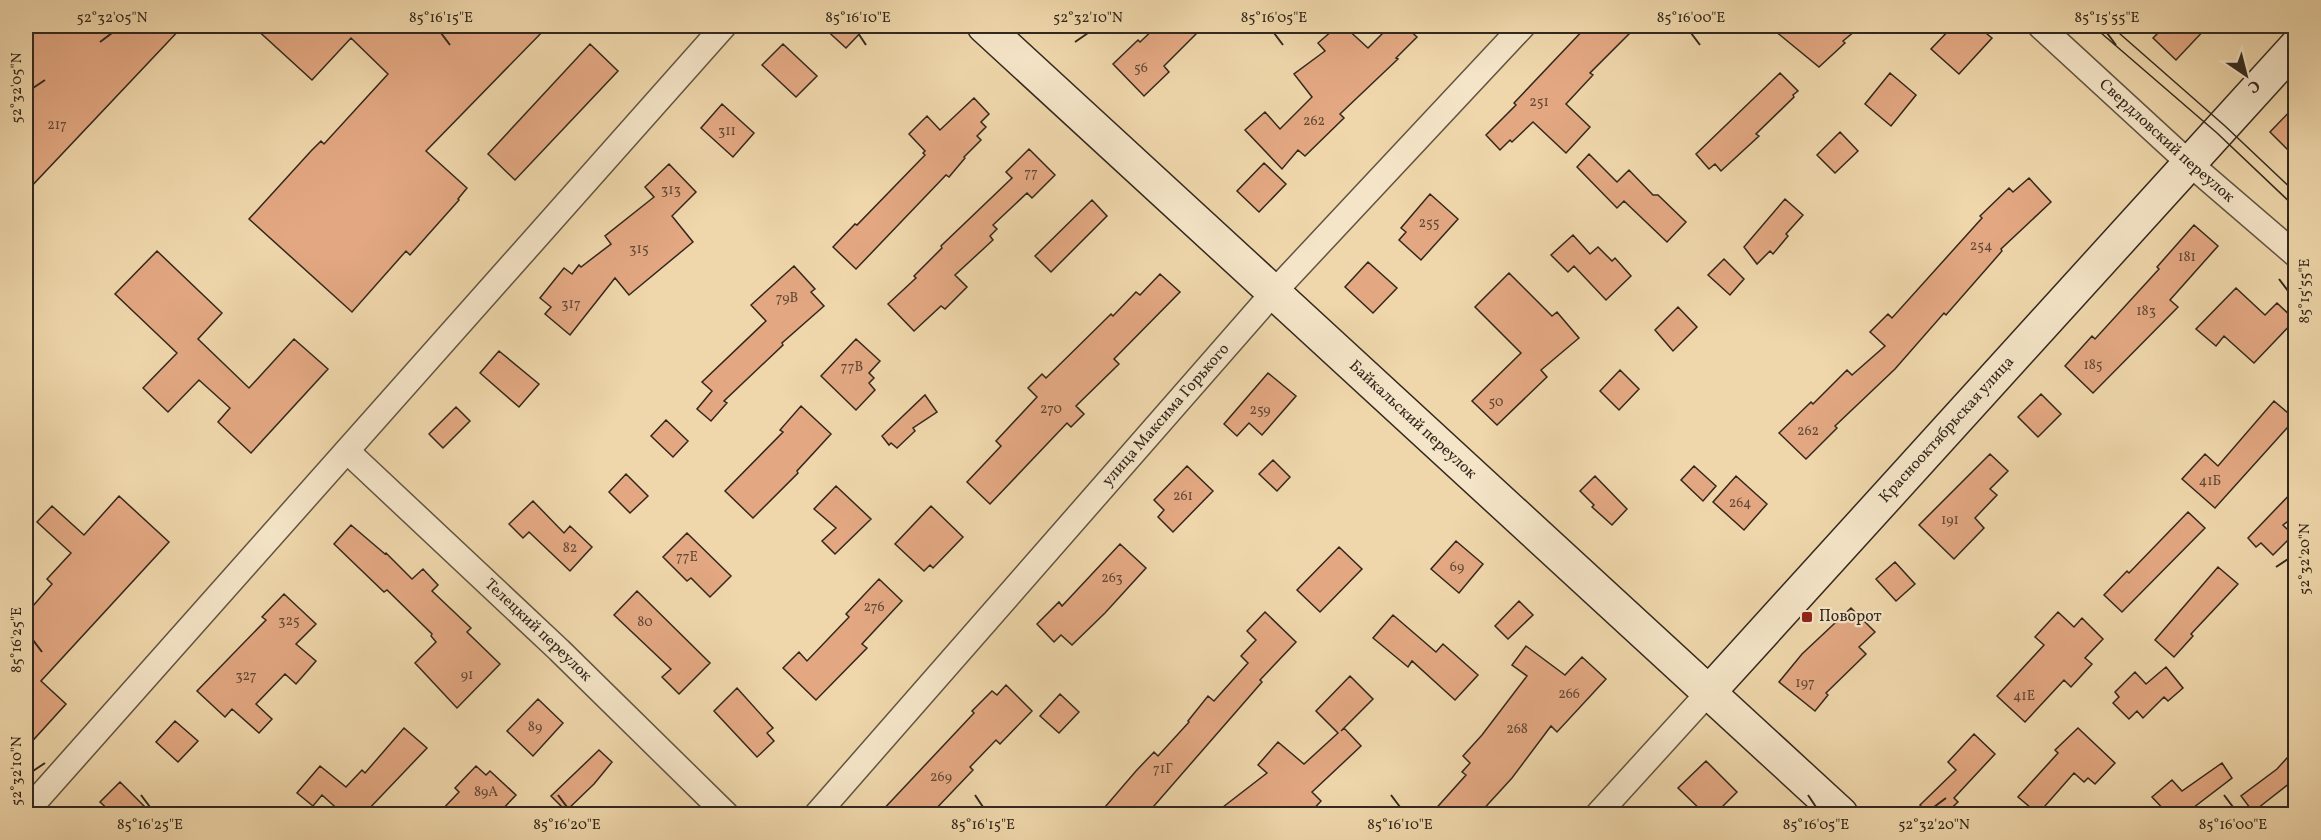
<svg xmlns="http://www.w3.org/2000/svg" width="2321" height="840" font-family="Vollkorn,serif">
  <rect width="100%" height="100%" fill="#efd7ab"/>
  <filter id="stains"><feTurbulence type="fractalNoise" baseFrequency=".00333" numOctaves="4"/><feColorMatrix values="0 0 0 0 .2 0 0 0 0 .09 0 0 0 0 .02 0 0 0 .5 -.17"/></filter>
  <radialGradient id="worn" r=".72"><stop offset=".6" stop-color="#630" stop-opacity="0"/><stop offset="1" stop-color="#630" stop-opacity=".3"/></radialGradient>
  <path fill="#e3a882" stroke="#33281d" stroke-width="1.5" d="M26,26H183L26,192Z
    M253,26H548L426,151L467,188L458,199L459,200L410,255L406,251L352,312L249,219L311,151L321,141L324,144L388,74L351,38L312,80Z
    M822,26H867L846,48Z
    M1157,26H1204L1164,66L1169,72L1144,96L1113,64L1138,40L1140,42Z
    M1344,26L1368,48L1390,26H1405L1417,37L1396,58L1398,59L1340,114L1344,118L1305,156L1298,150L1282,169L1245,130L1265,112L1280,129L1312,97L1294,74L1325,51L1318,43L1333,30L1336,33Z
    M1587,26H1637L1590,73L1593,75L1566,104L1590,127L1566,153L1533,122L1512,142L1510,140L1500,150L1486,135L1516,105L1514,103Z
    M1769,26H1861L1843,41L1845,43L1819,67Z
    M1953,26H1977L1992,38L1959,74L1931,49Z
    M2165,26H2208L2176,60L2153,38Z
    M590,44L618,71L515,180L488,154Z
    M783,44L817,76L796,97L762,65Z
    M1780,73L1798,91L1793,95L1794,97L1756,134L1759,136L1721,171L1715,164L1709,169L1696,154Z
    M1890,73L1916,95L1891,126L1865,104Z
    M974,98L989,114L981,122L986,127L977,136L981,140L964,157L965,158L949,177L946,175L856,269L833,247L855,224L857,225L925,155L923,153L925,151L909,134L927,116L940,130Z
    M722,104L754,133L733,157L701,128Z
    M2295,106V157L2270,132Z
    M1840,132L1858,151L1835,173L1817,155Z
    M1029,149L1055,175L1032,198L1027,193L993,225L997,229L990,236L993,240L955,275L967,287L945,309L941,306L914,331L888,304L916,278L914,276L942,248L941,246L1012,178L1006,172Z
    M1589,154L1617,182L1629,170L1653,195H1658L1686,222L1667,242L1624,201L1617,208L1577,167Z
    M1264,163L1286,184L1259,212L1237,191Z
    M669,164L696,192L672,216L693,242L629,295L615,278L570,335L545,314L551,307L540,298L564,268L572,274L579,265L581,267L611,244L605,236L654,197L645,187Z
    M2029,178L2051,202L2001,249L2002,251L1946,315L1944,313L1895,369L1835,426L1837,428L1806,459L1779,433L1811,402L1813,404L1847,370L1852,375L1885,346L1870,332L1888,314L1892,318L1982,218L1980,216L2009,188L2013,192Z
    M1430,194L1458,219L1421,260L1399,240L1406,232L1401,228Z
    M1785,199L1803,215L1786,234L1788,236L1773,254L1770,251L1757,264L1744,247Z
    M1092,200L1107,216L1051,272L1035,256Z
    M2194,225L2218,246L2170,300L2178,307L2093,393L2065,366L2092,336L2095,339L2159,269L2157,267Z
    M1573,235L1590,254L1598,247L1612,261L1615,258L1631,276L1606,300L1574,266L1568,272L1551,255Z
    M157,251L222,313L198,339L249,388L294,339L328,369L251,453L218,422L230,408L199,380L168,412L143,388L177,353L115,294Z
    M1724,259L1744,279L1730,295L1708,275Z
    M1368,262L1397,288L1373,313L1345,287Z
    M794,266L815,289L811,292L824,306L782,343L783,345L724,401L727,403L711,421L697,409L712,391L702,382L766,321L751,305Z
    M1509,273L1552,316L1557,312L1579,338L1541,370L1547,377L1497,425L1472,401L1521,353L1475,307Z
    M1160,274L1180,292L1114,359L1119,364L1076,406L1084,414L1071,427L1067,423L990,504L967,482L1001,446L996,441L1037,397L1028,388L1042,374L1046,378L1111,314L1113,316L1136,292L1140,295Z
    M2236,288L2265,315L2277,303L2295,320L2254,363L2224,336L2216,346L2196,329Z
    M1678,307L1697,327L1673,351L1655,330Z
    M856,339L880,361L869,373L874,378L869,383L875,390L856,410L821,376Z
    M499,351L539,384L519,407L480,373Z
    M1620,370L1639,389L1619,410L1600,391Z
    M1268,373L1296,396L1262,435L1249,423L1237,436L1224,424Z
    M2041,394L2061,414L2038,437L2018,417Z
    M925,395L937,412L913,428L915,431L897,448L891,443L889,445L882,436Z
    M2274,401L2295,419L2215,508L2182,479L2205,454L2218,466Z
    M801,406L831,434L797,471L798,473L753,518L725,491L783,432L780,430Z
    M456,407L470,421L443,448L429,434Z
    M666,420L688,441L673,457L651,436Z
    M1990,454L2008,471L1990,489L1997,495L1975,518L1984,528L1954,559L1919,525Z
    M1273,460L1290,477L1277,491L1259,474Z
    M1187,466L1213,491L1173,532L1158,517L1164,510L1154,500Z
    M1694,466L1716,486L1703,501L1681,480Z
    M626,474L648,496L630,513L609,492Z
    M1595,476L1627,509L1612,525L1592,507L1594,505L1580,491Z
    M1736,476L1767,504L1744,530L1713,502Z
    M836,486L871,519L835,554L822,541L836,528L814,509Z
    M2295,489V516L2283,525L2293,535L2273,555L2261,543L2256,547L2248,538Z
    M119,496L169,542L41,681L66,704L26,748V614L52,584L47,579L71,553L37,522L52,506L84,535Z
    M533,501L564,533L570,526L592,547L570,571L529,532L523,538L509,524Z
    M931,506L963,537L933,568L930,565L924,571L895,544Z
    M2188,512L2205,528L2122,612L2104,595L2127,571L2129,573Z
    M351,525L385,554L386,553L412,579L423,569L438,585L432,591L471,628L467,632L500,664L457,708L415,663L436,642L431,636L432,634L387,590L384,592L334,544Z
    M687,533L731,576L710,597L691,578L687,581L663,557Z
    M1456,541L1483,564L1459,593L1431,569Z
    M1120,544L1146,568L1105,613L1072,645L1061,635L1054,642L1037,624L1059,602L1062,606Z
    M1339,547L1362,569L1320,612L1297,590Z
    M1895,562L1915,584L1896,601L1876,579Z
    M2218,567L2238,584L2191,634L2193,636L2174,657L2155,640Z
    M879,579L902,601L862,644L867,648L816,700L783,668L799,652L807,661L849,617L846,614Z
    M637,591L710,663L679,694L662,677L671,669L614,615Z
    M284,594L316,624L296,644L316,661L296,684L285,674L256,704L272,719L259,733L232,709L225,717L197,691L266,620L262,617Z
    M1519,601L1533,615L1508,639L1495,626Z
    M1851,608L1875,632L1859,647L1866,654L1826,693L1828,695L1815,711L1779,682L1802,654Z
    M1265,612L1296,642L1260,680L1262,682L1147,814H1099L1136,771L1154,752L1158,756L1189,722L1188,721L1208,696L1214,701L1248,663L1241,656L1256,640L1247,631Z
    M2058,612L2074,627L2082,618L2103,639L2085,658L2092,664L2071,687L2064,680L2025,722L1997,696L2044,645L2035,637Z
    M1393,615L1436,652L1443,644L1478,675L1455,700L1412,661L1408,667L1373,638Z
    M1526,646L1565,675L1582,657L1606,679L1557,732L1551,726L1512,778L1479,814H1431L1466,775L1462,772L1470,763L1463,756L1482,735L1527,676L1512,665Z
    M2166,667L2183,688L2168,701L2164,697L2143,718L2137,711L2129,719L2113,703L2119,697L2115,692L2135,672L2146,684Z
    M1350,676L1373,699L1341,731L1344,728L1361,746L1312,792L1321,801L1309,814H1214L1267,773L1258,765L1278,742L1304,764L1338,733L1316,711Z
    M1006,685L1032,711L1000,744L996,740L970,767L973,770L931,814H879L974,713L972,711L992,691L997,695Z
    M737,688L773,728L767,733L774,741L757,757L714,711Z
    M1060,694L1079,712L1059,733L1040,716Z
    M538,699L563,723L533,756L507,731Z
    M175,721L198,741L178,762L156,742Z
    M404,728L427,748L364,814H343L322,795L313,806L297,793L320,766L346,787L362,770L365,773Z
    M2078,728L2115,763L2095,784L2088,778L2084,782L2074,773L2038,814L2018,797L2058,753L2055,750Z
    M1974,734L1995,754L1954,798L1958,802L1945,814H1929L1920,805L1956,770L1948,762Z
    M2295,749V779L2253,812L2241,796L2277,769Z
    M599,750L612,762L594,784L566,811L551,796Z
    M1706,761L1737,792L1715,814H1705L1678,788Z
    M2222,763L2232,778L2185,814H2168L2152,797L2172,780L2182,791Z
    M476,766L486,775L490,771L516,795L498,814H438L459,792L455,788Z
    M120,782L152,814H113L100,802Z"/>
  <g fill="none" stroke-linecap="round" stroke-linejoin="round">
    <g stroke="#625440" stroke-width="27">
      <g id="street">
        <path id="s1" d="M2040,26L2189,163L2296,255"/>
        <path id="s2" d="M347,451L559,650L726,814"/>
        <path d="M26,812L724,26"/>
        <path id="s3" d="M817,814L1274,292L1523,26"/>
        <path d="M1598,814L1709,692"/>
      </g>
    </g>
    <g stroke="#33281d" stroke-width="36">
      <g id="secondary">
        <path id="s4" d="M984,26L1841,814"/>
        <path id="s5" d="M1709,692L2296,46"/>
      </g>
    </g>
    <use href="#street" stroke="#f5e5c8" stroke-width="24"/>
    <use href="#secondary" stroke="#f5e5c8" stroke-width="33"/>
    <path stroke="#33281d" stroke-width="1.5" d="M2093,26L2217,133L2296,208
      M2111,26L2225,126L2296,193"/>
  </g>
  <path fill="none" stroke="#33281d" stroke-width="2" d="M441,33L450,45M858,33L866,45M1274,33L1283,45M1691,33L1700,45M2107,33L2116,45M100,42L112,33M1075,42L1088,33M33,88L45,80M2279,279L2288,291M2276,567L2288,559M33,640L42,652M33,771L45,763M141,795L150,807M558,795L567,807M975,795L983,807M1391,795L1400,807M1808,795L1816,807M2224,795L2233,807M1934,807L1946,798"/>
  <rect fill="#8f2418" stroke="#f5e5c8" stroke-width="2" x="1801" y="611" width="12" height="12" rx="3"/>
  <g text-anchor="middle" dominant-baseline="central" stroke-width="4.5" stroke-linejoin="round" paint-order="stroke">
    <g font-size="14" fill="#5f4836">
      <text x="1141" y="68">56</text>
      <text x="1539" y="102">251</text>
      <text x="1314" y="121">262</text>
      <text x="57" y="125">217</text>
      <text x="727" y="131">311</text>
      <text x="1031" y="173">77</text>
      <text x="671" y="190">313</text>
      <text x="1429" y="223">255</text>
      <text x="1981" y="246">254</text>
      <text x="639" y="249">315</text>
      <text x="2187" y="257">181</text>
      <text x="787" y="298">79В</text>
      <text x="571" y="304">317</text>
      <text x="2146" y="311">183</text>
      <text x="2093" y="365">185</text>
      <text x="852" y="367">77В</text>
      <text x="1496" y="402">50</text>
      <text x="1051" y="409">270</text>
      <text x="1260" y="410">259</text>
      <text x="1808" y="431">262</text>
      <text x="2210" y="481">41Б</text>
      <text x="1183" y="496">261</text>
      <text x="1740" y="503">264</text>
      <text x="1950" y="520">191</text>
      <text x="570" y="548">82</text>
      <text x="687" y="557">77Е</text>
      <text x="1457" y="567">69</text>
      <text x="1112" y="578">263</text>
      <text x="874" y="607">276</text>
      <text x="289" y="621">325</text>
      <text x="645" y="622">80</text>
      <text x="467" y="675">91</text>
      <text x="246" y="676">327</text>
      <text x="1805" y="683">197</text>
      <text x="1569" y="694">266</text>
      <text x="2024" y="696">41Е</text>
      <text x="535" y="727">89</text>
      <text x="1517" y="729">268</text>
      <text x="1163" y="769">71Г</text>
      <text x="941" y="777">269</text>
      <text x="486" y="792">89А</text>
    </g>
    <g font-size="16" fill="#33281d" stroke="#f5e5c8">
      <text stroke="none"><textPath href="#s1" startOffset="171">Свердловский переулок</textPath></text>
      <text stroke="none"><textPath href="#s3" startOffset="530">улица Максима Горького</textPath></text>
      <text stroke="none"><textPath href="#s4" startOffset="582">Байкальский переулок</textPath></text>
      <text stroke="none"><textPath href="#s5" startOffset="354">Краснооктябрьская улица</textPath></text>
      <text stroke="none"><textPath href="#s2" startOffset="262">Телецкий переулок</textPath></text>
    </g>
    <g font-size="16" fill="#33281d" stroke="#f5e5c8" text-anchor="start">
      <text x="1819" y="617">Поворот</text>
    </g>
  </g>
  <rect width="2321" height="840" fill="none" stroke="#efd7ab" stroke-width="66"/>
  <g transform="translate(2246 75) rotate(145)" stroke="#f5e5c8" stroke-width="4.5" paint-order="stroke">
  <path d="M0-4.5L10 22L0 15L-10 22Z" fill="#33281d"/>
  <text y="-9" font-size="16" font-weight="bold" text-anchor="middle" fill="#33281d">С</text>
  </g>
  <rect x="33" y="33" width="2255" height="774" fill="none" stroke="#33281d" stroke-width="2"/>
  <g font-size="15" text-anchor="middle" fill="#33281d">
    <text x="112" y="22">52°32'05"N</text>
    <text x="441" y="22">85°16'15"E</text>
    <text x="858" y="22">85°16'10"E</text>
    <text x="1088" y="22">52°32'10"N</text>
    <text x="1274" y="22">85°16'05"E</text>
    <text x="1691" y="22">85°16'00"E</text>
    <text x="2107" y="22">85°15'55"E</text>
    <text transform="translate(16 88) rotate(-90)" y="5">52°32'05"N</text>
    <text transform="translate(2304 291) rotate(-90)" y="5">85°15'55"E</text>
    <text transform="translate(2304 559) rotate(-90)" y="5">52°32'20"N</text>
    <text transform="translate(16 640) rotate(-90)" y="5">85°16'25"E</text>
    <text transform="translate(16 771) rotate(-90)" y="5">52°32'10"N</text>
    <text x="150" y="829">85°16'25"E</text>
    <text x="567" y="829">85°16'20"E</text>
    <text x="983" y="829">85°16'15"E</text>
    <text x="1400" y="829">85°16'10"E</text>
    <text x="1816" y="829">85°16'05"E</text>
    <text x="1934" y="829">52°32'20"N</text>
    <text x="2233" y="829">85°16'00"E</text>
  </g>
  <rect width="100%" height="100%" filter="url(#stains)"/>
  <rect width="100%" height="100%" fill="url(#worn)"/>
</svg>
